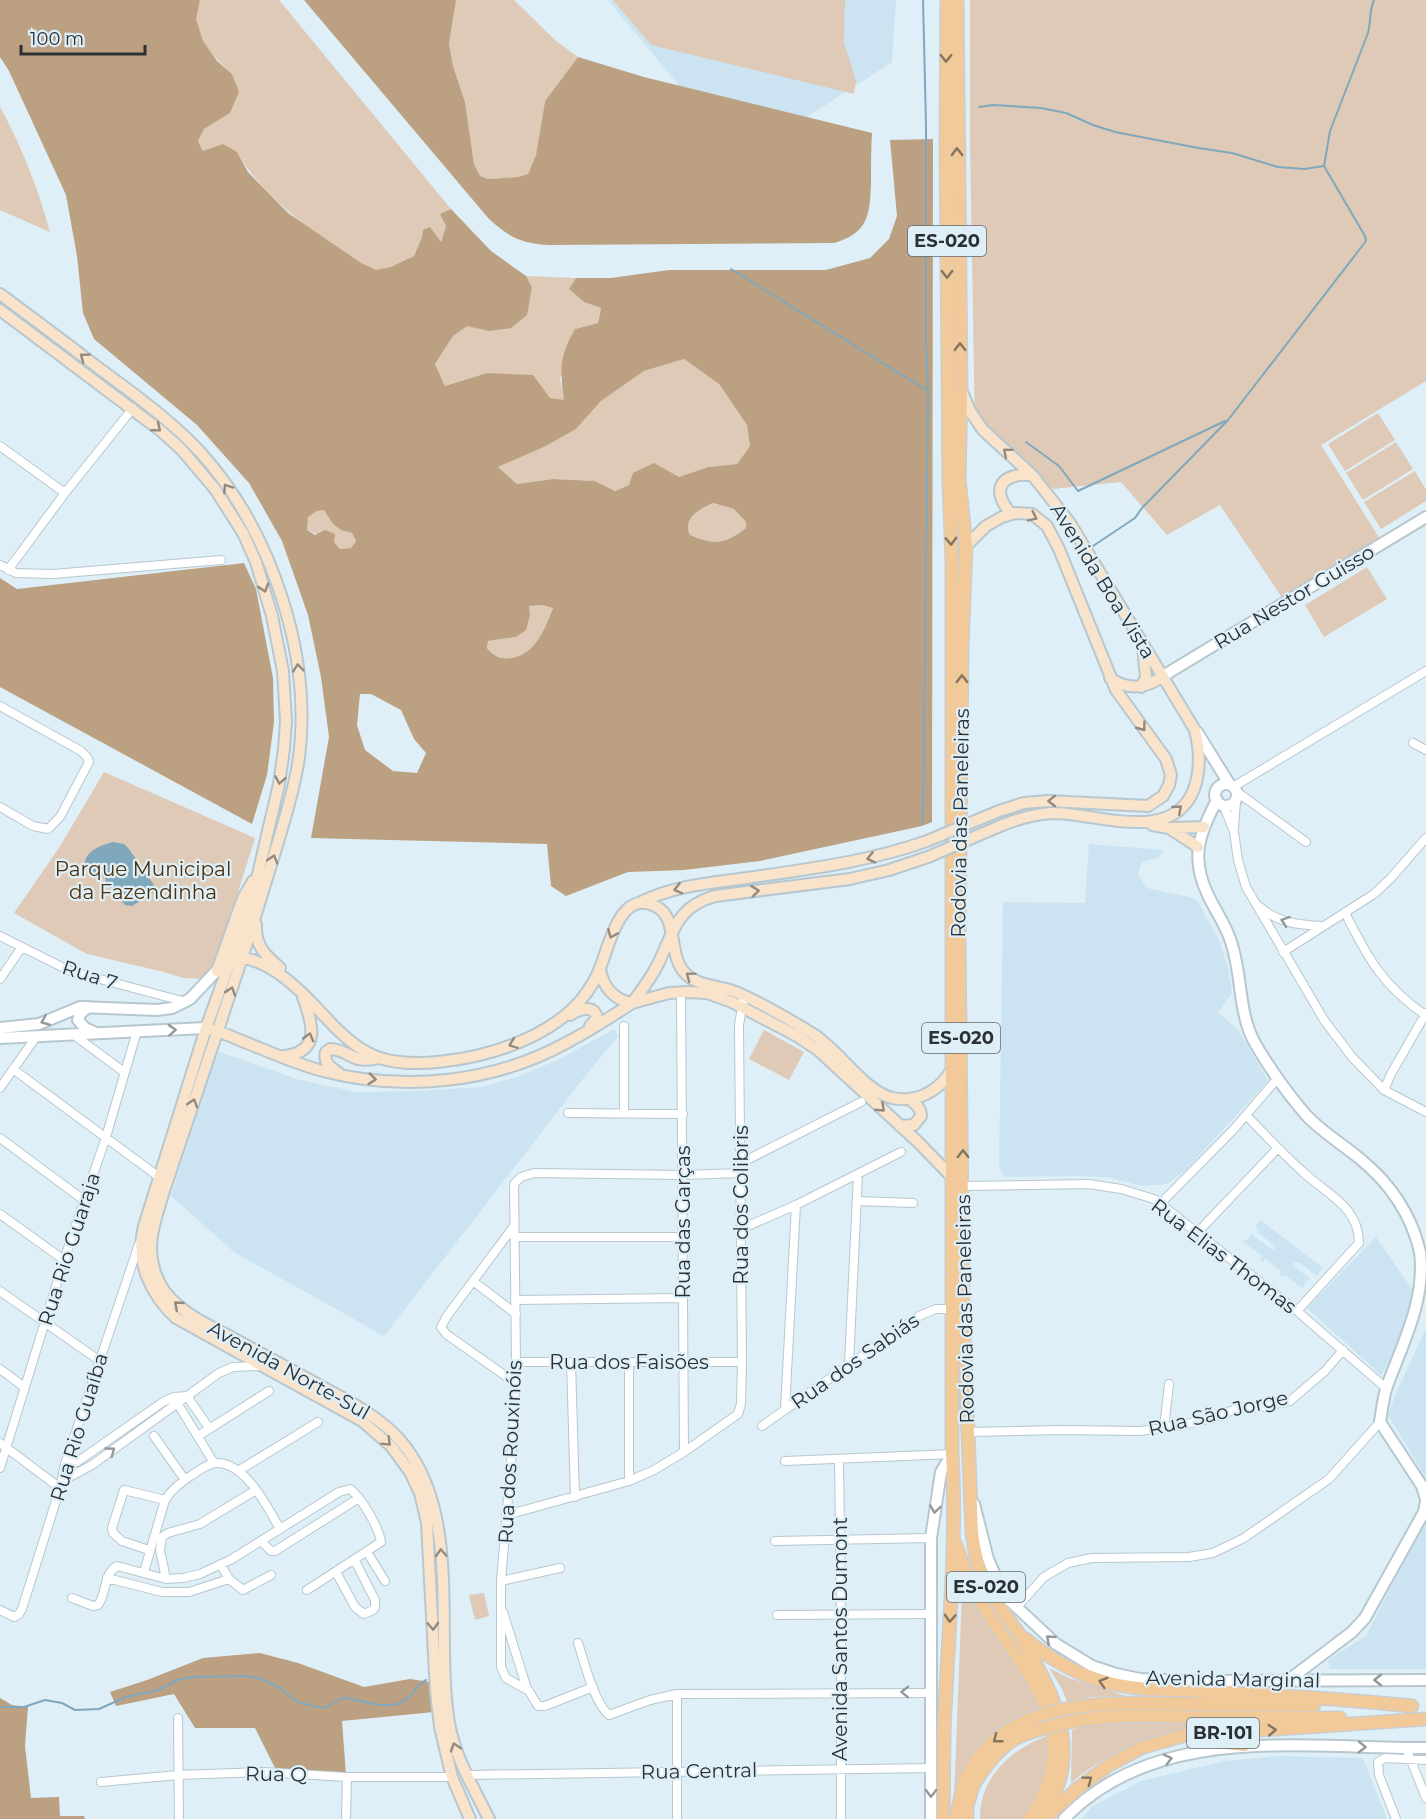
<svg xmlns="http://www.w3.org/2000/svg" width="1426" height="1819" font-family="Montserrat,sans-serif">
  <rect width="100%" height="100%" fill="#deeff8"/>
  <path fill="#cce4f1" d="M608,0H896L892,62L741,160Z
    M1089,844L1164,850L1158,858L1142,862L1138,874L1146,888L1190,897L1198,902L1219,940L1229,971L1232,993L1218,1012L1239,1031L1268,1081L1188,1168L1167,1184L1142,1186L1106,1177L1078,1176L1005,1177L999,1167L1003,902L1085,903Z
    M614,1029L618,1036L582,1080L384,1336L234,1252L171,1196L217,1051L300,1080L357,1092L416,1091L482,1087L517,1077L562,1058Z
    M1260,1220L1323,1268L1317,1276L1299,1262L1297,1263L1294,1262L1292,1265L1311,1279L1306,1281L1303,1289L1285,1275L1283,1277L1279,1274L1281,1271L1265,1259L1263,1262L1260,1259L1262,1256L1243,1242L1246,1239L1248,1240L1251,1234L1273,1250L1276,1247L1257,1232L1259,1230L1255,1227Z
    M1376,1237L1416,1295L1400,1342L1381,1375L1307,1308Z
    M1426,1328V1478L1388,1415L1396,1393Z
    M1426,1518V1669H1330L1328,1660L1366,1636Z
    M1276,1756L1363,1758L1387,1819H1081L1093,1806L1141,1781L1225,1761Z"/>
  <path fill="#decab6" d="M200,0H279L451,209L440,214L446,226L441,242L422,237L414,256C404,261 388,271 376,270C364,268 352,258 343,252C303,225 262,195 237,152L203,151L198,141L204,129L230,113L232,74C217,60 197,41 196,19C196,13 199,6 200,0Z
    M456,0H514L556,41L578,57L545,101L536,155L528,174L518,177L488,179L480,176L474,164L465,102L453,66L449,44Z
    M613,0H845L844,42L856,81L854,94L651,45Z
    M970,0H1426V381L1321,445L1380,539L1283,599L1220,505L1167,535L1121,482L1053,489L1000,444L975,431L970,140Z
    M0,107C22,147 38,188 50,232L0,210Z
    M526,276L576,278L569,289L584,302L601,308L598,323L575,329L560,379L565,401L550,398L487,373L445,386L435,364L453,336L467,325L489,331L532,287Z
    M684,359L719,384L747,425L750,446L737,464L708,467L679,477L629,485L615,491L595,481L553,479L517,484L498,467L544,447L576,429L601,401L644,371Z
    M1378,413L1395,440L1345,471L1328,444Z
    M1396,442L1413,469L1363,500L1346,473Z
    M1415,471L1426,490V501L1381,529L1364,502Z
    M712,503L734,509L746,522V528C724,545 714,545 690,535C682,518 700,510 712,503Z
    M324,510C337,524 329,527 352,533L356,541L351,548L340,549L334,542L307,530L308,517L317,511Z
    M1367,567L1387,599L1324,637L1305,605Z
    M543,605L553,607C545,628 536,654 512,658C500,660 494,656 487,647L488,641L516,637L529,606Z
    M104,772L255,838L215,966L203,979L184,978L160,971L87,954L14,913L59,848Z
    M764,1030L804,1052L789,1080L749,1059Z
    M963,1567L1042,1707C995,1722 968,1753 954,1798Z
    M484,1593L489,1616L475,1620L469,1595Z
    M1049,1668L1069,1678L1126,1696L1090,1697L1067,1702L1062,1689Z
    M1114,1722L1269,1724C1240,1726 1210,1726 1182,1730C1142,1736 1101,1758 1071,1783L1072,1730L1084,1726Z
    M1050,1735L1051,1769L1031,1809L1022,1819H980C979,1777 1013,1747 1050,1735Z"/>
  <path fill="#bca082" fill-rule="evenodd" d="M0,0H200L196,19L203,41L217,61L232,74L239,92L230,113L204,129L198,141L203,151L223,144L237,152L248,172L288,213L361,263L376,270L391,267L414,256L422,237L423,230L430,227L441,242L446,226L440,214L451,209L491,251L526,276L532,287L527,315L511,328L489,331L467,326L453,336L435,364L445,386L487,373L533,375L550,398L564,400C560,369 559,357 575,329L598,323L601,308L584,302L569,289L576,278H611L669,270H826L870,258L889,239L897,216L890,140L933,139L932,822L922,826L760,861L684,870L628,872L566,896L551,886L547,844L311,838L329,737L321,677L308,615L282,541L249,483L197,425L94,339L83,313L77,256L66,195L9,71L0,57ZM684,359L719,384L747,425L750,446L737,464L708,467L679,477L654,463L633,473L629,485L615,491L595,481L553,479L517,484L498,467L544,447L576,429L601,401L644,371ZM713,503L734,509L746,522V528C724,545 714,545 690,535C682,518 700,509 713,503ZM324,510L333,524L341,530L352,533L356,541L351,548L340,549L334,542L335,534L325,530L315,535L307,530L308,517L317,511ZM543,605L553,608C545,628 536,654 512,658C500,660 494,656 487,648L488,641L516,637L526,630L530,615L529,606ZM371,694L401,710L414,739L426,753L417,773L393,771L365,750L357,725L360,694Z
    M304,0H456L449,44L453,66L465,102L474,164L480,176L488,179L518,177L528,174L536,155L545,101L578,57L644,77L872,133C871,149 871,165 871,181C870,214 869,233 834,243L548,245C521,243 510,238 489,219Z
    M244,563L256,589L273,678L274,722L267,775L252,824L0,687V578L17,589Z
    M260,1653L298,1663L364,1687L410,1679L430,1682L434,1712L342,1721L346,1775L278,1774L255,1728H195L174,1694L116,1706L110,1692L147,1680L203,1658Z
    M0,1698L12,1705L28,1707L25,1746L31,1798L59,1797L60,1816H84L85,1819H0Z"/>
  <path fill="#80a8bd" d="M113,842L124,844L129,849L154,885V892L132,906L125,905L106,882L105,877L92,873L85,862C87,850 102,845 113,842Z"/>
  <g fill="none" stroke-linecap="round" stroke-linejoin="round">
    <path stroke="#80a8bd" stroke-width="2" d="M979,107L993,105L1041,108L1066,113L1093,125L1115,132L1198,148L1232,153L1278,167L1304,169L1324,166
      M731,269L928,391
      M1026,442L1059,466L1078,491L1225,421
      M1093,546L1135,518L1142,508L1228,420L1366,241L1365,236L1324,166L1330,131L1368,33C1371,22 1369,11 1374,0
      M923,822L928,391L926,342V125L923,0
      M0,1707H24L45,1700L62,1703L75,1710L99,1709L126,1697L158,1690L180,1679L193,1677L245,1676L259,1678L280,1688L297,1702L313,1706L324,1708L342,1698H346C366,1701 393,1714 410,1696C416,1690 418,1684 426,1680"/>
    <g stroke="#b7c7d0" stroke-width="10">
      <path id="minor" d="M0,446L65,493
        M0,565L16,573L53,574L221,560
        M8,570L65,493L133,408
        M0,706L81,751L87,757L89,762L60,817L48,829L33,826L0,807
        M1413,743L1426,750
        M1233,787L1426,671
        M1237,792L1306,842
        M1224,806L1234,832L1238,860L1246,887L1324,1020L1352,1057L1384,1090L1426,1112
        M1234,827L1236,801
        M1260,907C1278,923 1299,925 1323,926
        M1345,913C1368,958 1382,985 1425,1015
        M0,936L70,971L186,1002
        M1283,952L1374,894L1391,878L1426,838
        M0,979L22,947
        M681,992L684,1452
        M624,1026V1112
        M74,1035L124,1072
        M13,1069L159,1177
        M0,1088L36,1037
        M1384,1090L1391,1074L1426,1013
        M568,1113L683,1114
        M1246,1115C1265,1135 1283,1154 1303,1172C1326,1194 1359,1206 1359,1243L1297,1311
        M0,1138L85,1201
        M741,1163L861,1102
        M963,1186L1089,1184L1121,1189L1154,1199L1297,1311L1387,1389
        M858,1201L913,1203
        M1161,1203L1233,1130L1278,1078
        M0,1214L64,1260
        M514,1226L447,1316L441,1327L446,1334L514,1382
        M741,1229L796,1205L901,1152
        M1197,1233L1278,1148
        M514,1237H683
        M473,1281L516,1314
        M0,1291L100,1361
        M515,1300L683,1298
        M516,1362H742
        M571,1362L575,1497
        M849,1364L858,1174
        M0,1369L24,1387
        M176,1401L214,1463
        M785,1409L796,1205
        M762,1426L919,1316L936,1309H952
        M1164,1428L1169,1384
        M967,1432L1060,1430L1140,1431L1183,1425L1212,1418L1239,1408L1261,1407L1290,1401L1325,1371L1343,1350
        M154,1436L185,1480
        M198,1436L269,1391
        M0,1443L60,1488
        M839,1459L841,1615V1819
        M785,1461L952,1454
        M65,1464L77,1462L163,1402L174,1397L187,1396L209,1428
        M0,1468L64,1260L106,1137L137,1031
        M238,1471L318,1422
        M62,1481L92,1465L219,1373L233,1367L259,1366
        M629,1481V1362
        M507,1515L629,1481L654,1470L684,1452L738,1414L741,1404L742,1362L739,1025L744,996
        M261,1541L271,1551H275L359,1498
        M775,1541L931,1538
        M149,1550L122,1541L113,1533L112,1528L124,1490L165,1500
        M367,1552L385,1581
        M144,1572L165,1500C172,1489 181,1482 192,1475C199,1470 209,1463 217,1463C246,1463 268,1508 280,1529
        M336,1572L355,1607L364,1614L373,1610L375,1607V1600L355,1561
        M107,1578L162,1592H189L229,1579L221,1565
        M166,1579L160,1550L162,1537L168,1533L200,1524L256,1490
        M229,1579L243,1590L271,1575
        M501,1581L560,1568
        M72,1598L93,1606L98,1605C107,1594 103,1574 117,1566L166,1579L183,1578L200,1574L232,1559L339,1492L350,1489C362,1498 379,1528 381,1542L307,1590
        M1016,1608L1044,1577L1068,1563L1092,1558L1189,1557L1213,1553L1244,1538L1329,1479L1380,1422
        M0,1610L14,1617L19,1614L22,1609L60,1488L65,1464L139,1244
        M503,1612L527,1689
        M777,1615L931,1614
        M578,1643C585,1663 593,1701 609,1715L650,1700L677,1694L931,1693
        M593,1687L545,1706H538L529,1691L506,1678L501,1667V1581L513,1438L516,1362L514,1184L521,1177L534,1173L683,1175L741,1173
        M178,1718L179,1819
        M1406,1748L1426,1798
        M467,1775L932,1768
        M101,1782L178,1775L263,1772L347,1777H452
        M346,1819L347,1777
        M677,1819V1694
        M1396,1819L1379,1775L1378,1762L1385,1758L1426,1760"/>
    </g>
    <g stroke="#b7c7d0" stroke-width="14">
      <path id="tertiary" d="M1163,676L1426,517
        M1197,732L1230,785
        M1215 795a11 11 0 1 1 22 0a11 11 0 1 1-22 0Z
        M1217,800C1199,834 1190,858 1208,895C1215,910 1225,924 1230,939C1243,973 1237,1013 1256,1045C1270,1069 1288,1094 1306,1115C1322,1132 1342,1144 1359,1158C1390,1183 1411,1213 1420,1252C1426,1299 1403,1343 1387,1386C1383,1398 1382,1410 1380,1422L1422,1486L1426,1499
        M88,1007L80,1014L78,1020L85,1028L96,1033
        M0,1028L39,1024L80,1007L157,1010L172,1008L190,999L223,964
        M0,1038L206,1028
        M974,1504L988,1559L1000,1587L1008,1599L1056,1644L1092,1666L1116,1674L1140,1679L1189,1681L1426,1680
        M1290,1679L1352,1632L1365,1618L1424,1512L1426,1501
        M931,1819V1538L941,1472L952,1454
        M1064,1819C1156,1722 1306,1749 1426,1748"/>
    </g>
    <g stroke="#b7c7d0" stroke-width="14">
      <path id="secondary" d="M0,294C34,319 67,344 100,369C135,395 172,421 201,453C272,532 314,658 298,764C292,799 281,832 271,865C260,900 250,935 238,970C213,1045 188,1119 163,1194C156,1218 146,1243 154,1269C158,1283 167,1297 179,1306C193,1319 212,1327 229,1336C258,1352 288,1368 317,1384C346,1400 376,1414 399,1439C464,1512 434,1634 449,1723C455,1758 474,1788 489,1819
        M0,310L161,431L181,449L215,489L243,533L256,562L272,616L283,671L286,721L284,749L279,784L251,904L206,1028L144,1226C135,1261 150,1294 176,1318L362,1421L391,1446L410,1472L420,1493L427,1523L436,1692L440,1727L452,1777L470,1819
        M962,392L970,411L983,430L1033,476L1070,523L1195,730C1200,750 1201,769 1194,789C1173,845 1096,813 1053,813C1034,814 1017,819 1000,826
        M1011,514C1006,508 1000,499 1000,491C1001,476 1021,473 1033,476
        M966,546L986,526L1002,517L1015,513L1032,514L1047,526L1059,549L1116,690L1166,759L1171,775L1169,785L1163,796L1148,806L1048,801L1024,803L999,811
        M1110,678C1127,690 1146,689 1163,676
        M1141,687L1146,678L1143,646
        M1152,825L1169,828L1204,827
        M1169,828L1198,847
        M641,902C673,886 711,883 747,878C808,869 868,862 927,841
        M256,924C255,946 265,955 280,968
        M236,956C267,960 292,982 313,1004C330,1022 346,1041 368,1053C405,1073 475,1059 512,1045C538,1035 564,1020 581,1000C589,990 596,979 600,968C609,947 620,886 657,907C678,918 668,956 685,973C698,987 719,985 736,992C759,1002 792,1021 813,1034C839,1050 864,1091 892,1098C916,1103 938,1092 951,1071
        M600,969C603,987 614,1000 632,1003C642,990 651,978 658,964C674,931 676,907 715,896L850,879L889,870L928,857
        M217,971L243,898L253,881
        M570,1015C579,1009 595,1004 597,1018L590,1026
        M212,1030C222,1032 232,1037 242,1041C268,1051 295,1064 323,1071C403,1092 493,1083 566,1043C589,1031 611,1017 632,1003L669,993L688,992L707,993L732,1002L797,1036L818,1050L918,1142L951,1176
        M284,1056C321,1052 313,1024 303,997
        M339,1073C331,1068 323,1062 326,1052L330,1049C352,1050 350,1065 380,1058
        M900,1126L914,1125L921,1116C921,1108 916,1104 909,1099"/>
    </g>
    <g stroke="#cccdce" stroke-width="15">
      <path id="primary" d="M957,0L961,389L959,479L966,546L962,646L959,942L963,1309L972,1533C978,1581 989,1593 1017,1631C1023,1640 1027,1650 1033,1659C1052,1693 1068,1728 1062,1768C1060,1786 1050,1803 1042,1819
        M956,1545C964,1567 972,1589 984,1608C1031,1681 1087,1732 1029,1819
        M1024,1638C1099,1699 1146,1687 1234,1693C1294,1696 1353,1700 1412,1706
        M1195,1704L1314,1705
        M1191,1717L1340,1718
        M1199,1740L1244,1745
        M1045,1818L1077,1789L1109,1765L1143,1747L1186,1735L1426,1719
        M943,1819C944,1783 943,1746 945,1709C949,1624 957,1539 952,1454V561L949,483L946,140L947,0
        M956,1819L964,1781
        M967,1819V1806L973,1786"/>
    </g>
    <use href="#minor" stroke="#fff" stroke-width="8"/>
    <use href="#tertiary" stroke="#fff" stroke-width="10"/>
    <use href="#secondary" stroke="#f9e4cb" stroke-width="10"/>
    <use href="#primary" stroke="#f2c998" stroke-width="12"/>
    <g stroke="#b7c7d0" stroke-width="14" stroke-linecap="butt">
      <path id="secondary-bridge" d="M927,841L999,811
        M928,857L1000,826"/>
    </g>
    <g stroke="#cccdce" stroke-width="15" stroke-linecap="butt">
      <path id="primary-bridge" d="M964,1781C1003,1694 1115,1702 1195,1704
        M973,1786C983,1769 994,1753 1011,1741C1021,1734 1034,1731 1045,1728C1094,1713 1142,1715 1191,1717"/>
    </g>
    <use href="#secondary-bridge" stroke="#f9e4cb" stroke-width="10"/>
    <use href="#primary-bridge" stroke="#f2c998" stroke-width="12"/>
  </g>
  <defs><path id="oneway-chevron" d="M-2-3.5L2.5 0L-2 3.5" fill="none" stroke-width="1.6" stroke-linecap="round" stroke-linejoin="round" transform="scale(1.5)"/></defs>
  <g stroke="#847561">
    <use href="#oneway-chevron" transform="translate(946 58) rotate(90)"/>
    <use href="#oneway-chevron" transform="translate(957 152) rotate(-91)"/>
    <use href="#oneway-chevron" transform="translate(947 274) rotate(90)"/>
    <use href="#oneway-chevron" transform="translate(960 347) rotate(-91)"/>
    <use href="#oneway-chevron" transform="translate(951 541) rotate(88)"/>
    <use href="#oneway-chevron" transform="translate(962 679) rotate(-90)"/>
    <use href="#oneway-chevron" transform="translate(963 1154) rotate(-91)"/>
    <use href="#oneway-chevron" transform="translate(950 1618) rotate(93)"/>
    <use href="#oneway-chevron" transform="translate(1103 1682) rotate(-163)"/>
    <use href="#oneway-chevron" transform="translate(1272 1730) rotate(-4)"/>
    <use href="#oneway-chevron" transform="translate(997 1739) rotate(142)"/>
    <use href="#oneway-chevron" transform="translate(1088 1780) rotate(-37)"/>
  </g>
  <g stroke="#928a80">
    <use href="#oneway-chevron" transform="translate(84 357) rotate(-143)"/>
    <use href="#oneway-chevron" transform="translate(157 428) rotate(39)"/>
    <use href="#oneway-chevron" transform="translate(1007 452) rotate(-140)"/>
    <use href="#oneway-chevron" transform="translate(227 488) rotate(-124)"/>
    <use href="#oneway-chevron" transform="translate(1033 517) rotate(26)"/>
    <use href="#oneway-chevron" transform="translate(264 588) rotate(73)"/>
    <use href="#oneway-chevron" transform="translate(298 668) rotate(-96)"/>
    <use href="#oneway-chevron" transform="translate(1142 727) rotate(53)"/>
    <use href="#oneway-chevron" transform="translate(280 780) rotate(100)"/>
    <use href="#oneway-chevron" transform="translate(1052 801) rotate(179)"/>
    <use href="#oneway-chevron" transform="translate(1178 809) rotate(-41)"/>
    <use href="#oneway-chevron" transform="translate(871 858) rotate(167)"/>
    <use href="#oneway-chevron" transform="translate(273 859) rotate(-73)"/>
    <use href="#oneway-chevron" transform="translate(678 889) rotate(166)"/>
    <use href="#oneway-chevron" transform="translate(755 891) rotate(-7)"/>
    <use href="#oneway-chevron" transform="translate(612 934) rotate(113)"/>
    <use href="#oneway-chevron" transform="translate(690 976) rotate(-143)"/>
    <use href="#oneway-chevron" transform="translate(231 991) rotate(-71)"/>
    <use href="#oneway-chevron" transform="translate(309 1037) rotate(-74)"/>
    <use href="#oneway-chevron" transform="translate(513 1044) rotate(159)"/>
    <use href="#oneway-chevron" transform="translate(372 1079) rotate(6)"/>
    <use href="#oneway-chevron" transform="translate(193 1103) rotate(-72)"/>
    <use href="#oneway-chevron" transform="translate(881 1108) rotate(43)"/>
    <use href="#oneway-chevron" transform="translate(178 1305) rotate(-139)"/>
    <use href="#oneway-chevron" transform="translate(387 1442) rotate(45)"/>
    <use href="#oneway-chevron" transform="translate(441 1553) rotate(-93)"/>
    <use href="#oneway-chevron" transform="translate(433 1626) rotate(88)"/>
    <use href="#oneway-chevron" transform="translate(455 1747) rotate(-108)"/>
  </g>
  <g stroke="#94989a">
    <use href="#oneway-chevron" transform="translate(1285 921) rotate(-161)"/>
    <use href="#oneway-chevron" transform="translate(45 1021) rotate(158)"/>
    <use href="#oneway-chevron" transform="translate(172 1030) rotate(-3)"/>
    <use href="#oneway-chevron" transform="translate(111 1451) rotate(-36)"/>
    <use href="#oneway-chevron" transform="translate(935 1509) rotate(98)"/>
    <use href="#oneway-chevron" transform="translate(1050 1639) rotate(-139)"/>
    <use href="#oneway-chevron" transform="translate(1378 1680) rotate(180)"/>
    <use href="#oneway-chevron" transform="translate(905 1692) rotate(-179)"/>
    <use href="#oneway-chevron" transform="translate(1362 1747) rotate(1)"/>
    <use href="#oneway-chevron" transform="translate(1168 1759) rotate(-15)"/>
    <use href="#oneway-chevron" transform="translate(931 1793) rotate(91)"/>
  </g>
  <g text-anchor="middle" dominant-baseline="central" stroke-width="4.5" stroke-linejoin="round" paint-order="stroke">
    <g fill="#deeff8" stroke="#60696f" stroke-width="1.5">
      <rect x="908" y="226" width="78" height="30" rx="4.5"/>
      <rect x="922" y="1023" width="78" height="30" rx="4.5"/>
      <rect x="947" y="1572" width="78" height="30" rx="4.5"/>
      <rect x="1187" y="1718" width="72" height="30" rx="4.5"/>
    </g>
    <g font-size="18" font-weight="bold" fill="#2a3034">
      <text x="947" y="241">ES-020</text>
      <text x="961" y="1038">ES-020</text>
      <text x="986" y="1587">ES-020</text>
      <text x="1223" y="1733">BR-101</text>
    </g>
    <g font-size="20" fill="#2a3034" stroke="#deeff8">
      <text transform="translate(1103 581) rotate(58)">Avenida Boa Vista</text>
      <text transform="translate(1294 597) rotate(-31)">Rua Nestor Guisso</text>
      <text transform="translate(960 823) rotate(-89)">Rodovia das Paneleiras</text>
      <text transform="translate(90 975) rotate(18)">Rua 7</text>
      <text transform="translate(741 1205) rotate(-90)">Rua dos Colibris</text>
      <text transform="translate(683 1222) rotate(-90)">Rua das Garças</text>
      <text transform="translate(69 1249) rotate(-72)">Rua Rio Guaraja</text>
      <text transform="translate(1224 1256) rotate(37)">Rua Elias Thomas</text>
      <text transform="translate(965 1309) rotate(-91)">Rodovia das Paneleiras</text>
      <text transform="translate(855 1361) rotate(-35)">Rua dos Sabiás</text>
      <text x="629" y="1362">Rua dos Faisões</text>
      <text transform="translate(289 1370) rotate(29)">Avenida Norte-Sul</text>
      <text transform="translate(1218 1413) rotate(-13)">Rua São Jorge</text>
      <text transform="translate(79 1427) rotate(-73)">Rua Rio Guaíba</text>
      <text transform="translate(510 1452) rotate(-87)">Rua dos Rouxinóis</text>
      <text transform="translate(840 1639) rotate(-90)">Avenida Santos Dumont</text>
      <text transform="translate(1233 1679) rotate(1)">Avenida Marginal</text>
      <text transform="translate(699 1771) rotate(-1)">Rua Central</text>
      <text transform="translate(276 1774) rotate(1)">Rua Q</text>
    </g>
    <g font-size="20" fill="#4d3009" stroke="#deeff8">
      <text x="143" y="869">Parque Municipal<tspan x="143" dy="23">da Fazendinha</tspan></text>
    </g>
  </g>
  <path d="M21 45v9h124v-9" fill="none" stroke="#2a3034" stroke-width="3"/>
  <text x="30" y="45" font-size="18" fill="#2a3034" stroke="#deeff8" stroke-width="4.5" paint-order="stroke">100 m</text>
</svg>
